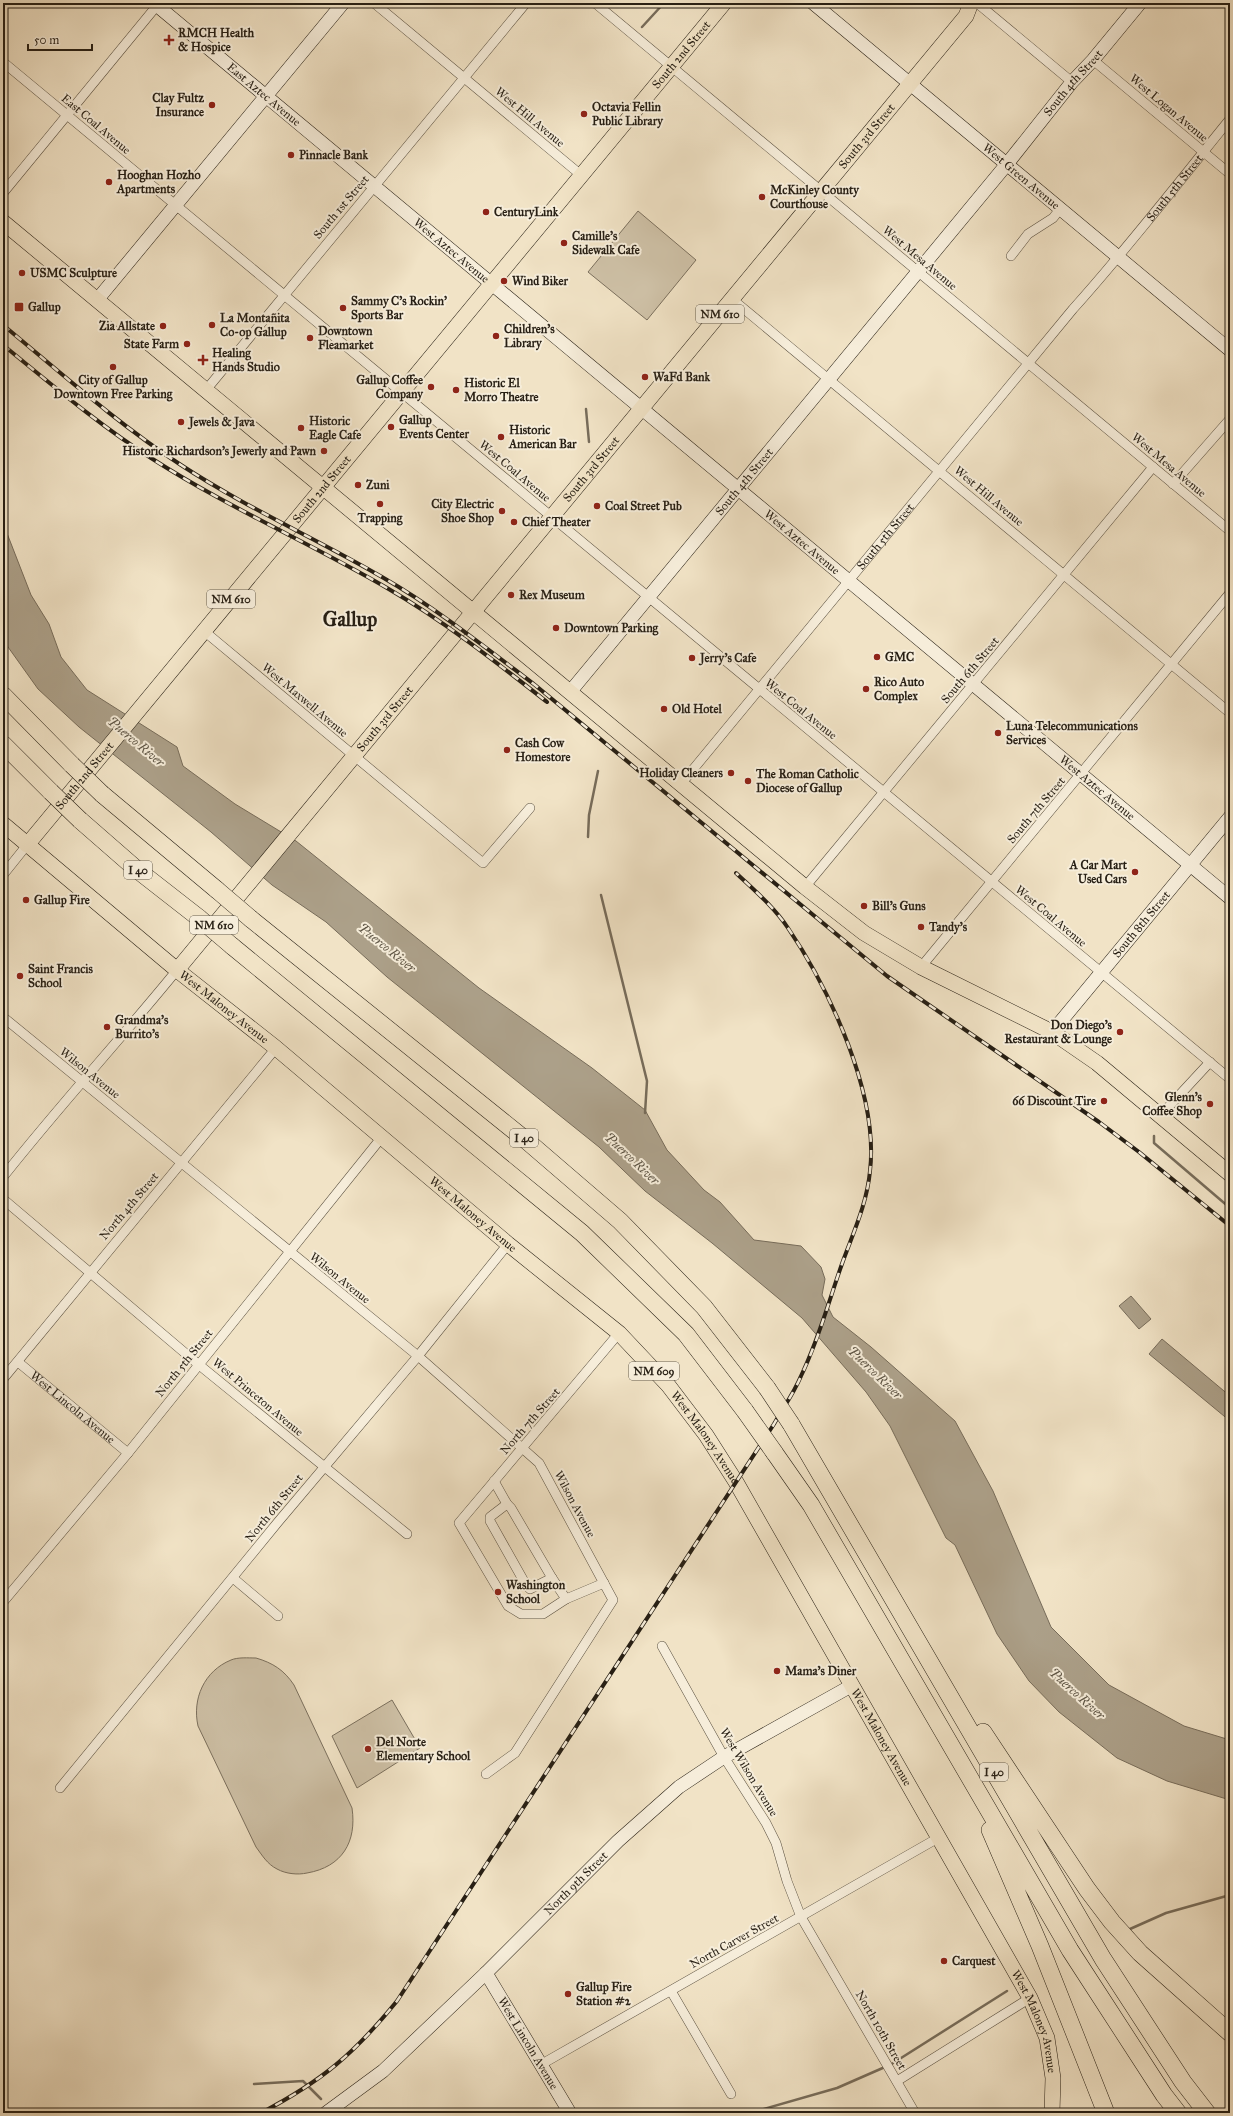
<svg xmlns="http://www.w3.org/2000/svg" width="1233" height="2116" font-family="'IM FELL Great Primer',serif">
  <rect width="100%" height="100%" fill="#f1e3c6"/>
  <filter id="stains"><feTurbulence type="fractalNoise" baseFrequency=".005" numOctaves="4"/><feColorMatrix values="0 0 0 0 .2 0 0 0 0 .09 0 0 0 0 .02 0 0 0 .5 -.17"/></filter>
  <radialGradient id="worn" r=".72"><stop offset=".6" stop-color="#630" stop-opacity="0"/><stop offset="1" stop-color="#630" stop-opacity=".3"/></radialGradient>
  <path fill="#cfc2a8" stroke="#7b705e" d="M638,211L696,260L647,320L588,272Z
    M256,1658C273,1663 284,1670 294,1685L352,1808C357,1842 342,1867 307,1873C298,1875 286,1874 277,1869C267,1864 262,1855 256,1847L198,1726C192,1699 204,1671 231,1660C238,1657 248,1658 256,1658Z
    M392,1700L420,1748L357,1788L332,1736Z"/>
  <path fill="#aca089" stroke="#776c5a" d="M3,523L31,595L49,624L61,657L87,690L177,747L183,766L235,804L296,841L479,988L592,1068L645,1110L667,1150L704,1190L720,1202L754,1240L801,1246L821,1267L825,1279L822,1295L833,1317L871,1347L955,1421L993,1491L1051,1627L1109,1685L1184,1726L1230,1740V1800L1167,1781L1117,1758L1059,1712L1029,1681L997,1634L955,1545L946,1538L890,1426L866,1392L802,1318L712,1243L645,1191L599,1147L387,977L326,922L272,885L211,832L79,727L38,689L3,640Z
    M1131,1296L1151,1319L1139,1329L1119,1306Z
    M1162,1339L1230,1396V1421L1149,1354Z"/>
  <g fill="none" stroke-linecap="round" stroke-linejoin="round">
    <path stroke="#776c5a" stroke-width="2.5" d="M642,27L664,3
      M586,409L589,442
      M588,837L589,815L598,771
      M601,895L647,1081L645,1113
      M1154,1136V1143L1230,1208
      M1130,1929L1166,1913L1230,1895
      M890,2065L1007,1991
      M254,2084L303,2081L321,2099
      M750,2113L837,2088L885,2067"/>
    <g stroke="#5a5040" stroke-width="10">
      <g id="street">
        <path d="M374,3L581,175"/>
        <path d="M595,3L1230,531"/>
        <path d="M977,3L1072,82"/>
        <path d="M1093,60L1230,174"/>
        <path d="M3,62L1230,1079"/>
        <path d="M3,193L159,3"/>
        <path d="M1011,256L1028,234L1053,218L1060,209"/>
        <path d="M732,299L1230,713"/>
        <path d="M206,390L526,3"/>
        <path d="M1173,484L1230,419"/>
        <path d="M204,631L483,863L530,808"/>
        <path id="s1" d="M681,784L1073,309C1128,248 1178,183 1230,119"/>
        <path d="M3,875L27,845"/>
        <path d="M805,887L1153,467"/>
        <path d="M921,967L1230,593"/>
        <path d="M3,1017L418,1356L539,1463L613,1600L515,1753L486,1774"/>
        <path d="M1161,1115L1210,1062"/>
        <path d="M3,1177C59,1106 120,1040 177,970"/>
        <path d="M3,1199L198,1364L407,1534"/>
        <path id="s2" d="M18,1362L128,1453"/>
        <path d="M3,1379L276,1048"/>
        <path d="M494,1481L507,1504L511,1508L552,1578L566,1599"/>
        <path d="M507,1504L490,1517V1521L526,1585L530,1589L552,1578"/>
        <path d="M233,1578L278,1616"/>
        <path d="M604,1583L566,1599L543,1614H521L508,1606L459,1523L619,1333"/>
        <path d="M3,1602L128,1453L382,1137"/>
        <path d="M662,1646L724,1757L766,1823L776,1843L787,1881L801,1917L915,2113"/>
        <path d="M60,1788L278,1522L418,1356L508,1244"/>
        <path d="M671,1991L731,2094"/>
        <path d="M542,2064L938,1838"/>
        <path d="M897,2081L1030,1998"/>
      </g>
    </g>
    <g stroke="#271f14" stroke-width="14">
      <g id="secondary">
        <path id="s3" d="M154,3L1230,898"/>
        <path id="s4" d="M813,3L1230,350"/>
        <path d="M97,300L343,3"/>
        <path id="s5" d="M570,692L1007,164L1072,82L1093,60L1140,3"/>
        <path id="s6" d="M1052,1032L1230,817"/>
        <path id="s7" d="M486,1973L570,2113"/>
        <path id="s8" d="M326,2113L383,2071L486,1973L618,1841L679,1787L724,1757L851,1686"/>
      </g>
    </g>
    <g stroke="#271f14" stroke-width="16">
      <g id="primary">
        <path d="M3,222L805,887L864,933L921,967L1052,1032L1097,1063L1230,1174"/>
        <path id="s9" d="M3,824L177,970L276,1048L508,1244L619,1333L668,1385L706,1435L736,1482L1030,1998L1047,2038L1053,2078L1052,2113"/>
        <path id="s10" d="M27,845L724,3"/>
        <path id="s11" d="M177,970L966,16L971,3"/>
      </g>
    </g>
    <g stroke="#271f14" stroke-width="18">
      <path id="highway" d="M3,695L72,765
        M3,744L51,792
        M102,794L217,890
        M80,820L135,868L199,918
        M251,919L527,1141L620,1221L704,1307L767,1388
        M232,946L582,1233L686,1334L745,1411
        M791,1424L1103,1959L1183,2082L1207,2113
        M774,1452L811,1505L1070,1950L1164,2095L1178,2113
        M983,1732L1087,1889L1112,1922L1140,1953L1230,2033
        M990,1830L1040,1946L1106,2113"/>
    </g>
    <use href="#street" stroke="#f6edda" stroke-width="9"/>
    <use href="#secondary" stroke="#f6edda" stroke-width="13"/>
    <use href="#primary" stroke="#f1e3c6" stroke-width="15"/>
    <use href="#highway" stroke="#f1e3c6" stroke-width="17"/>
    <g stroke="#271f14" stroke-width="4">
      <path id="rail" d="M3,325C61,373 118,424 181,465C245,507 315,538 382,577C436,608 485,647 535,685L887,976L1099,1122L1139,1152L1230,1226
        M3,345C51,384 99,425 151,458C227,507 310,543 387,588C444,621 496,662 547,702
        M261,2113C322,2081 354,2054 397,2001L774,1424C783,1408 794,1393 801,1376C819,1339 829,1300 843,1261C854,1231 867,1203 870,1171C879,1095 830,990 788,928C774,907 754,890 736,873"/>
    </g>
    <use href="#rail" stroke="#f6edda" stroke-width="2.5" stroke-dasharray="8" stroke-linecap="butt"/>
    <g stroke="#271f14" stroke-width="18" stroke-linecap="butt">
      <path id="highway-bridge" d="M72,765L102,794
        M51,792L80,820
        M217,890L251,919
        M199,918L232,946
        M767,1388L791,1424
        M745,1411L774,1452"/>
    </g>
    <use href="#highway-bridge" stroke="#f1e3c6" stroke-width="17"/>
  </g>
  <g fill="#8f2418" stroke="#f6edda" stroke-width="1.5">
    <path d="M167 34h4v4h4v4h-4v4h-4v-4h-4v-4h4z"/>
    <circle cx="212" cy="105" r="4"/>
    <circle cx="584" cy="114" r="4"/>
    <circle cx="291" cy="155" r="4"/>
    <circle cx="109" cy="182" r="4"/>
    <circle cx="762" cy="197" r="4"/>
    <circle cx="486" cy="212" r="4"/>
    <circle cx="564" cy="243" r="4"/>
    <circle cx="22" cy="273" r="4"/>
    <circle cx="504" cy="281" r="4"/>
    <rect x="14" y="302" width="10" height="10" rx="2"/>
    <circle cx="343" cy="308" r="4"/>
    <circle cx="212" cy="325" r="4"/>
    <circle cx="163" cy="326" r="4"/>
    <circle cx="496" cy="336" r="4"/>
    <circle cx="310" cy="338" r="4"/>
    <circle cx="187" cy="344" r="4"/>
    <path d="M201 354h4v4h4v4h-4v4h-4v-4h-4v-4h4z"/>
    <circle cx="113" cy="367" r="4"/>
    <circle cx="645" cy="377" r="4"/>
    <circle cx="431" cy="387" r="4"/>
    <circle cx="456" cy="390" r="4"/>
    <circle cx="181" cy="422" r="4"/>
    <circle cx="391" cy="427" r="4"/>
    <circle cx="301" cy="428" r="4"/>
    <circle cx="501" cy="437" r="4"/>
    <circle cx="324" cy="451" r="4"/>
    <circle cx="358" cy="485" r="4"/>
    <circle cx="380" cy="504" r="4"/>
    <circle cx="597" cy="506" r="4"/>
    <circle cx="502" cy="511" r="4"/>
    <circle cx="514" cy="522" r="4"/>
    <circle cx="511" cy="595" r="4"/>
    <circle cx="556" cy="628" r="4"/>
    <circle cx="877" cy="657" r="4"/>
    <circle cx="692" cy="658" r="4"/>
    <circle cx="866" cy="689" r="4"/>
    <circle cx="664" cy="709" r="4"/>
    <circle cx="998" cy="733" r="4"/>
    <circle cx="507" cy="750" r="4"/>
    <circle cx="731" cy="773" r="4"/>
    <circle cx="748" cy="781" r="4"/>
    <circle cx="1135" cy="872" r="4"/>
    <circle cx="26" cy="900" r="4"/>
    <circle cx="864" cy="906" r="4"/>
    <circle cx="921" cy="927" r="4"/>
    <circle cx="20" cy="976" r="4"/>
    <circle cx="107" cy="1027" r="4"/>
    <circle cx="1120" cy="1032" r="4"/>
    <circle cx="1104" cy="1101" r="4"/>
    <circle cx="1210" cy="1104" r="4"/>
    <circle cx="498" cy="1592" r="4"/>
    <circle cx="777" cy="1671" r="4"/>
    <circle cx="368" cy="1749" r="4"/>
    <circle cx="944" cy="1961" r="4"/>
    <circle cx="568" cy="1994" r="4"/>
  </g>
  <g text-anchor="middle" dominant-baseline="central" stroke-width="4" stroke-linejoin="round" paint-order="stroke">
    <g fill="#f6edda" stroke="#655d4f" stroke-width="1">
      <rect x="696" y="305" width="48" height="18" rx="3"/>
      <rect x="207" y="590" width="48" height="18" rx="3"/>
      <rect x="124" y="861" width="28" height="18" rx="3"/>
      <rect x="190" y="916" width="48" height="18" rx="3"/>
      <rect x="510" y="1129" width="28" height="18" rx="3"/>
      <rect x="629" y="1362" width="50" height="18" rx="3"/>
      <rect x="980" y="1763" width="28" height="18" rx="3"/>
    </g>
    <g font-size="11" font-weight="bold" fill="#271f14">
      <text x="720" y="314">NM 610</text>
      <text x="231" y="599">NM 610</text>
      <text x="138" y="870">I 40</text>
      <text x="214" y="925">NM 610</text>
      <text x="524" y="1138">I 40</text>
      <text x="654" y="1371">NM 609</text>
      <text x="994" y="1772">I 40</text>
    </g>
    <g font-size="12" font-weight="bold" fill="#271f14" stroke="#f6edda" text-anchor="start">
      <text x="178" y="33">RMCH Health<tspan x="178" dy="14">&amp; Hospice</tspan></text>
      <text x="204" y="98" text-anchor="end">Clay Fultz<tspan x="204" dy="14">Insurance</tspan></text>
      <text x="592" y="107">Octavia Fellin<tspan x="592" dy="14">Public Library</tspan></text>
      <text x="299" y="155">Pinnacle Bank</text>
      <text x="117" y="175">Hooghan Hozho<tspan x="117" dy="14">Apartments</tspan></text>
      <text x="770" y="190">McKinley County<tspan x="770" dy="14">Courthouse</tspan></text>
      <text x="494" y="212">CenturyLink</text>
      <text x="572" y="236">Camille's<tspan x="572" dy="14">Sidewalk Cafe</tspan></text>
      <text x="30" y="273">USMC Sculpture</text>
      <text x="512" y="281">Wind Biker</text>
      <text x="351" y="301">Sammy C's Rockin'<tspan x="351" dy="14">Sports Bar</tspan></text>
      <text x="28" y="307">Gallup</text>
      <text x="220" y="318">La Montañita<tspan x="220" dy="14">Co-op Gallup</tspan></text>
      <text x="155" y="326" text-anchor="end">Zia Allstate</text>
      <text x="504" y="329">Children's<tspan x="504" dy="14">Library</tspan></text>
      <text x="318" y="331">Downtown<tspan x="318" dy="14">Fleamarket</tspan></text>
      <text x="179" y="344" text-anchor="end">State Farm</text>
      <text x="212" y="353">Healing<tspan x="212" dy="14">Hands Studio</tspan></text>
      <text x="653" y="377">WaFd Bank</text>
      <text x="113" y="380" text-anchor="middle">City of Gallup<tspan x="113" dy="14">Downtown Free Parking</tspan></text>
      <text x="423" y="380" text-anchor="end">Gallup Coffee<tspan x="423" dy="14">Company</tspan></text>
      <text x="464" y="383">Historic El<tspan x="464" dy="14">Morro Theatre</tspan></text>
      <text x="399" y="420">Gallup<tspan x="399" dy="14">Events Center</tspan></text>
      <text x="309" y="421">Historic<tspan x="309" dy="14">Eagle Cafe</tspan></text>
      <text x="189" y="422">Jewels &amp; Java</text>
      <text x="509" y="430">Historic<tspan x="509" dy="14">American Bar</tspan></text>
      <text x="316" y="451" text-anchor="end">Historic Richardson's Jewerly and Pawn</text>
      <text x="366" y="485">Zuni</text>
      <text x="494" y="504" text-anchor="end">City Electric<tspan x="494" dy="14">Shoe Shop</tspan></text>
      <text x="605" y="506">Coal Street Pub</text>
      <text x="380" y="518" text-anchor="middle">Trapping</text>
      <text x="522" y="522">Chief Theater</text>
      <text x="519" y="595">Rex Museum</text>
      <text x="564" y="628">Downtown Parking</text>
      <text x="885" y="657">GMC</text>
      <text x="700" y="658">Jerry's Cafe</text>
      <text x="874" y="682">Rico Auto<tspan x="874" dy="14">Complex</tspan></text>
      <text x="672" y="709">Old Hotel</text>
      <text x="1006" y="726">Luna Telecommunications<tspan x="1006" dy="14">Services</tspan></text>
      <text x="515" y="743">Cash Cow<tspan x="515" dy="14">Homestore</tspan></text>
      <text x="723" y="773" text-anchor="end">Holiday Cleaners</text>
      <text x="756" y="774">The Roman Catholic<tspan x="756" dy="14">Diocese of Gallup</tspan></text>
      <text x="1127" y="865" text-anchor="end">A Car Mart<tspan x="1127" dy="14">Used Cars</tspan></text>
      <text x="34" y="900">Gallup Fire</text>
      <text x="872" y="906">Bill's Guns</text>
      <text x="929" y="927">Tandy's</text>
      <text x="28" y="969">Saint Francis<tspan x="28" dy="14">School</tspan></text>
      <text x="115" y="1020">Grandma’s<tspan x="115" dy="14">Burrito’s</tspan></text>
      <text x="1112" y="1025" text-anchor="end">Don Diego's<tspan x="1112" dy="14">Restaurant &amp; Lounge</tspan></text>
      <text x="1202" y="1097" text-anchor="end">Glenn's<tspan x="1202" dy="14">Coffee Shop</tspan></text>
      <text x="1096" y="1101" text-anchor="end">66 Discount Tire</text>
      <text x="506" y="1585">Washington<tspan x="506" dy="14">School</tspan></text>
      <text x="785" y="1671">Mama's Diner</text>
      <text x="376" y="1742">Del Norte<tspan x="376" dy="14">Elementary School</tspan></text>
      <text x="952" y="1961">Carquest</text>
      <text x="576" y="1987">Gallup Fire<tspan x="576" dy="14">Station #2</tspan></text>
    </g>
    <g font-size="12" fill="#271f14" stroke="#f6edda">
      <text stroke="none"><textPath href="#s10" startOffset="1026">South 2nd Street</textPath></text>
      <text stroke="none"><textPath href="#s5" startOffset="790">South 4th Street</textPath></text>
      <text stroke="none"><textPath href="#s3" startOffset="143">East Aztec Avenue</textPath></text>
      <text transform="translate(1169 108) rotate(40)">West Logan Avenue</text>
      <text transform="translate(530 117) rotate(40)">West Hill Avenue</text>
      <text transform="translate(96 124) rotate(40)">East Coal Avenue</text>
      <text stroke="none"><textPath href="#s11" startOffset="1082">South 3rd Street</textPath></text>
      <text stroke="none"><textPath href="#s4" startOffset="271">West Green Avenue</textPath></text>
      <text stroke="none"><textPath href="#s1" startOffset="774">South 5th Street</textPath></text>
      <text transform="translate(341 207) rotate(-50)">South 1st Street</text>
      <text stroke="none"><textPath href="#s3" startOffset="387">West Aztec Avenue</textPath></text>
      <text transform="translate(920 258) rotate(40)">West Mesa Avenue</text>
      <text transform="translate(1169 465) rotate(40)">West Mesa Avenue</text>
      <text stroke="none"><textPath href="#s11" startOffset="650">South 3rd Street</textPath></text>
      <text transform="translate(515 471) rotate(40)">West Coal Avenue</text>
      <text stroke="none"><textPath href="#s5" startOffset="273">South 4th Street</textPath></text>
      <text stroke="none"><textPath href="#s10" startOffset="462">South 2nd Street</textPath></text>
      <text transform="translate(989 496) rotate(40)">West Hill Avenue</text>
      <text stroke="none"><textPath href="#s1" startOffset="321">South 5th Street</textPath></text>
      <text stroke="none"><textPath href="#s3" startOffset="843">West Aztec Avenue</textPath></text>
      <text transform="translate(970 670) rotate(-50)">South 6th Street</text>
      <text transform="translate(305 700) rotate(40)">West Maxwell Avenue</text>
      <text transform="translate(801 709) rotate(39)">West Coal Avenue</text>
      <text stroke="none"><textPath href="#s11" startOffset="326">South 3rd Street</textPath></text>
      <text stroke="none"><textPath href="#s10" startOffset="90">South 2nd Street</textPath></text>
      <text stroke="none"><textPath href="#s3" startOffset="1227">West Aztec Avenue</textPath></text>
      <text transform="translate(1036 810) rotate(-50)">South 7th Street</text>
      <text transform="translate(1051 916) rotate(40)">West Coal Avenue</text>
      <text stroke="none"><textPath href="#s6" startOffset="140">South 8th Street</textPath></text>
      <text stroke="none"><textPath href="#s9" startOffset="287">West Maloney Avenue</textPath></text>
      <text transform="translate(90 1073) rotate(39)">Wilson Avenue</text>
      <text transform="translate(129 1206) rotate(-50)">North 4th Street</text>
      <text stroke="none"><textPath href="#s9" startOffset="611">West Maloney Avenue</textPath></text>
      <text transform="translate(340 1278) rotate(39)">Wilson Avenue</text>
      <text transform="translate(184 1363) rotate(-51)">North 5th Street</text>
      <text transform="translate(258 1397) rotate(40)">West Princeton Avenue</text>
      <text stroke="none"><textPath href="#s2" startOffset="71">West Lincoln Avenue</textPath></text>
      <text transform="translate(530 1421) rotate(-49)">North 7th Street</text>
      <text stroke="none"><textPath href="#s9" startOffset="935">West Maloney Avenue</textPath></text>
      <text transform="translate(575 1504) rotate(62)">Wilson Avenue</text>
      <text transform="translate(274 1508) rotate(-51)">North 6th Street</text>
      <text stroke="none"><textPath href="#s9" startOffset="1283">West Maloney Avenue</textPath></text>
      <text transform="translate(749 1772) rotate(59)">West Wilson Avenue</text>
      <text stroke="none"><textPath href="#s8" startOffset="340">North 9th Street</textPath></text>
      <text transform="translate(734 1941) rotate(-29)">North Carver Street</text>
      <text stroke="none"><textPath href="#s9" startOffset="1607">West Maloney Avenue</textPath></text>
      <text transform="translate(881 2030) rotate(60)">North 10th Street</text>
      <text stroke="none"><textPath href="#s7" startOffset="82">West Lincoln Avenue</textPath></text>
    </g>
    <g font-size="13" font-style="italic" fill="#5c5343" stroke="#f6edda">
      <text transform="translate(136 742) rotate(40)">Puerco River</text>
      <text transform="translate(387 948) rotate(39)">Puerco River</text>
      <text transform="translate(632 1159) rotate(43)">Puerco River</text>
      <text transform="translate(875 1373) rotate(44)">Puerco River</text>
      <text transform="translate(1077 1694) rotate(42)">Puerco River</text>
    </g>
    <g font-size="20" font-weight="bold" fill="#271f14" stroke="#f6edda">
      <text x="350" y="619">Gallup</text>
    </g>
  </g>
  <rect width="1233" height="2116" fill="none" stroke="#f1e3c6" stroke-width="16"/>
  <rect x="4" y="4" width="1225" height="2108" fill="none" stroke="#271f14" stroke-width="2"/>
  <rect x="8" y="8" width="1217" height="2100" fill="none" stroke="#271f14"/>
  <path d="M28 44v6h64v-6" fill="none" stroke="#271f14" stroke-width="2"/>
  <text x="34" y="44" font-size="12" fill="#271f14" stroke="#f6edda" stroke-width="3" paint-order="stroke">50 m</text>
  <rect width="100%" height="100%" filter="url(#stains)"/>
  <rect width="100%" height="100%" fill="url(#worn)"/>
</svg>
